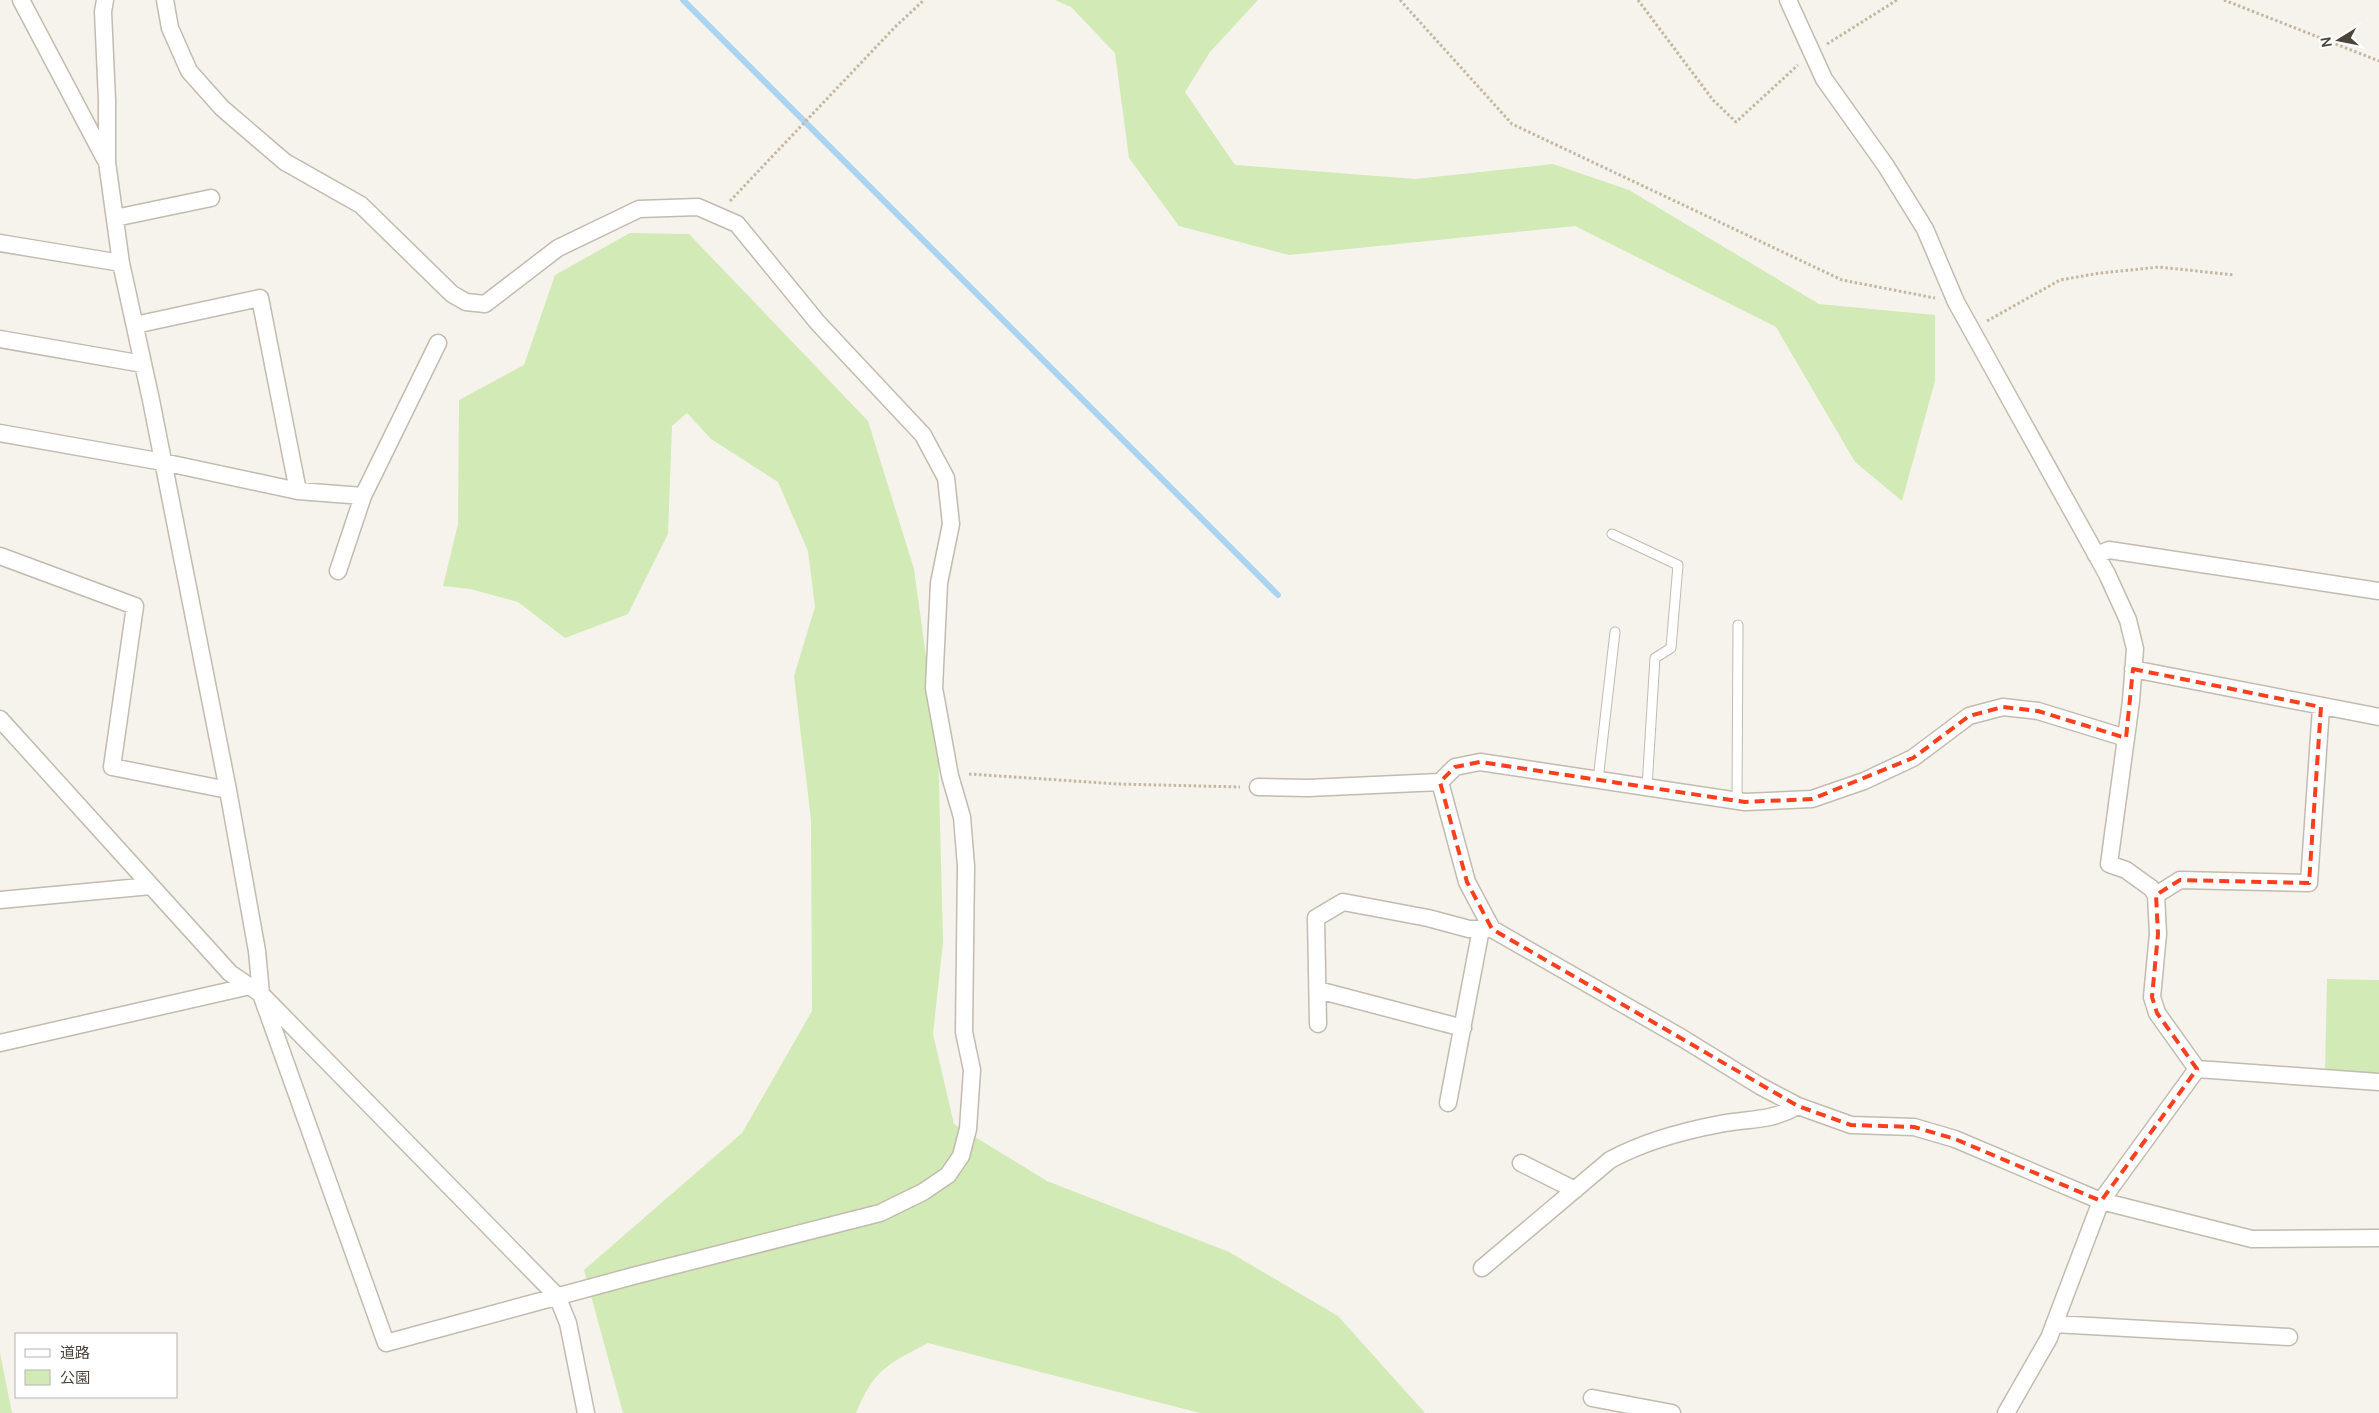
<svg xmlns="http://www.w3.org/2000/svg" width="2379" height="1413" font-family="Manrope,'Noto Sans JP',sans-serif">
  <rect width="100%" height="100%" fill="#f6f3ec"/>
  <path fill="#d2eab5" d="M1055,0H1258L1210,52L1185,92L1235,165L1416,179L1553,164L1629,190L1819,304L1935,315V381L1902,501L1855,462L1776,327L1575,226L1289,255L1179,226L1129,158L1115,53L1071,7Z
    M630,233L689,234L868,421L914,569L938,744L943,942L933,1034L954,1124L1047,1181L1229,1252L1338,1316L1425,1413H1200L928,1343C888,1364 874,1369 856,1413H623L584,1270L742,1133L812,1011L811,820L794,676L815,607L808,551L778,482L711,439L687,413L672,426L668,534L628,614L565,638L518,602L470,589L443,586L458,524L459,400L524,365L555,275Z
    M2327,979L2379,980V1082L2325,1072Z
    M0,1353L12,1413H0Z"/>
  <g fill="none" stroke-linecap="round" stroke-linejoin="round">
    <path stroke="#a9d4f2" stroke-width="6" d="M683,0L1278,595"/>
    <g stroke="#c2bbae" stroke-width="11">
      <path id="service" d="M1612,534L1678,565L1671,648L1655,658L1647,787
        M1598,780L1615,632
        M1737,801L1738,625"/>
    </g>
    <g stroke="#c2bbae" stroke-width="19">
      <path id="minor" d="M21,0L105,159
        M105,0L103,12L107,100V162L121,263L151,400L228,790L257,951L261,994L386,1343L633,1276L880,1213L923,1192L948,1175L961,1156L968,1129L972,1070L964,1032L966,866L962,817L950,776L934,688L939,583L951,524L946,478L923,435L818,323L737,224L698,207L639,209L558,248L485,304L466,302L452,294L361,205L285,162L222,108L189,71L170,28L165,0
        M1788,0L1824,79L1886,166L1925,229L1956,302L2107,574L2128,620L2135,649L2131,701L2109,864L2126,870L2151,888L2156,895L2158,934L2152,997L2157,1013L2197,1069
        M115,218L211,198
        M0,243L121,263
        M135,325L260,298L298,491
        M0,339L143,364
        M0,433L163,462L298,491L363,496
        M2096,555L2109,550L2379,591
        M0,556L135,606L112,767L228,790
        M338,571L363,496L438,343
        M2133,669L2379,717
        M0,719L230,973L261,994L557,1296L568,1323L586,1413
        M1258,787L1308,788L1440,782
        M2156,895L2180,880L2309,883L2321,707
        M0,900L151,886
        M1492,929L1467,882L1440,782L1455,767L1480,762L1745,802L1812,799L1864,781L1913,758L1969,716L2003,707L2038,711L2126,738
        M1318,990L1463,1028
        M1318,1024L1316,918L1343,902L1428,918L1469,929H1492L1682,1038L1760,1086L1798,1106L1851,1125L1914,1127L1955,1139L2101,1201L2252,1239L2379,1238
        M0,1043L250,986
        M2197,1069L2379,1082
        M1448,1103L1481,929
        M1521,1163L1575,1190
        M1482,1268L1610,1160C1643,1142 1683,1131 1720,1124C1751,1118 1769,1122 1798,1106
        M2054,1324L2289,1337
        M1592,1398L1672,1413
        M2006,1413L2049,1338L2101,1201L2197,1069"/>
    </g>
    <path stroke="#c4b79f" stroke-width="3" stroke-dasharray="2.5 2.5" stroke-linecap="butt" d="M1400,0L1512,124L1842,280L1935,298
      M1638,0L1713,100L1736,122L1798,65
      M2224,0L2379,61
      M1827,44L1897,0
      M730,201L895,27L924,0
      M1987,321L2060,280L2100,273L2159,267L2234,275
      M969,774L1118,784L1240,787"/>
    <use href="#service" stroke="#fff" stroke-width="9"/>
    <use href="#minor" stroke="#fff" stroke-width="16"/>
  </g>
  <path fill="none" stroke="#fc3f1d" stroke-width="4" stroke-dasharray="10 6" stroke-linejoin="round" d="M2133,669L2321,707L2309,883L2180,880L2156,895L2158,934L2152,997L2157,1013L2197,1069L2101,1201L1955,1139L1914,1127L1851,1125L1798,1106L1492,929L1467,882L1440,782L1455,767L1480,762L1745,802L1812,799L1913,758L1969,716L2003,707L2038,711L2126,738Z"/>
  <rect x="15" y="1333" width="162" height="65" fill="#ffffff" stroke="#b7b4b0"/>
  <rect x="25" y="1349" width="25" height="8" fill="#ffffff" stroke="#b7b4b0"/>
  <text x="60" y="1358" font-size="15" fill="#4b4439">道路</text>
  <rect x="25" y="1370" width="25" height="15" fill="#d2eab5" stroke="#b7b4b0"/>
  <text x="60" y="1383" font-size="15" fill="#4b4439">公園</text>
  <g transform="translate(2339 40) rotate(260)" stroke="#ffffff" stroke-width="4" paint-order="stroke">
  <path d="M0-4L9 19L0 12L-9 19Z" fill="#4b4439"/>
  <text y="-8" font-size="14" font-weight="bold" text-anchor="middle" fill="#4b4439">N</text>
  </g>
</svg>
